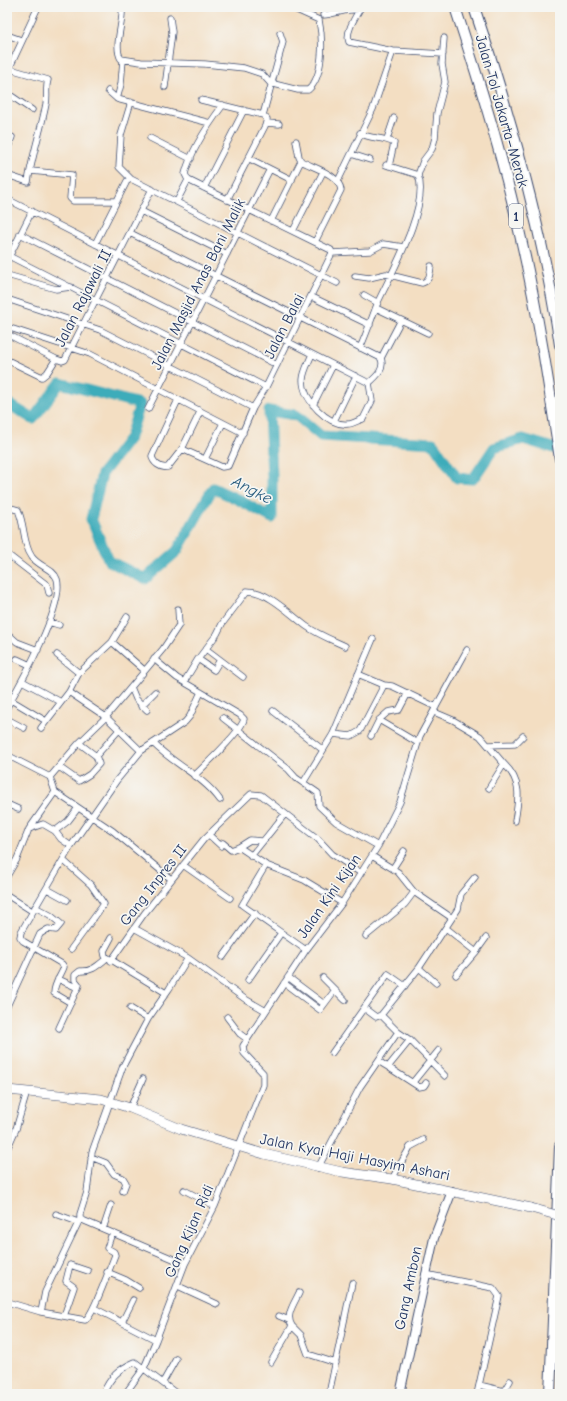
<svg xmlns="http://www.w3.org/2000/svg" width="567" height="1401" font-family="'Comic Neue',sans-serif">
  <rect width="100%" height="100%" fill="#f6f6f2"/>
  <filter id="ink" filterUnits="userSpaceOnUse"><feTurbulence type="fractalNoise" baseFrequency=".025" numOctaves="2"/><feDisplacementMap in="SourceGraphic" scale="8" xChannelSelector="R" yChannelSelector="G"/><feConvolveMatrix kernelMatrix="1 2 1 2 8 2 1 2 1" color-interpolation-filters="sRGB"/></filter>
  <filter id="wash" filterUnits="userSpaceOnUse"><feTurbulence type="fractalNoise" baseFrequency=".012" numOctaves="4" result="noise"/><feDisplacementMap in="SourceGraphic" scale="16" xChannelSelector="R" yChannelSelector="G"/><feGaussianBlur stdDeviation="0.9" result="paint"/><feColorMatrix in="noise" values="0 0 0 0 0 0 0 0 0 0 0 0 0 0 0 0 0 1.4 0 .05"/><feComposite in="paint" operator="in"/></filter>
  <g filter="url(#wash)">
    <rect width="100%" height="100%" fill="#f3dec2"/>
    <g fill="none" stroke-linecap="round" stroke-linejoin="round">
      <path stroke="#3dacba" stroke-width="11" d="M7,403L33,419L60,383L140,404L130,437L102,474L91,519L109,561L145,579L177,551L213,488L237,499L272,518V476L269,411L296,415L321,436L433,443L457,478L473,479L494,448L523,439L560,450"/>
    </g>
  </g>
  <g filter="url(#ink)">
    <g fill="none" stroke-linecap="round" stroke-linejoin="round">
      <g stroke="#3b496d" stroke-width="7">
        <path id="street" d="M122,7C124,22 113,46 121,59L141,62L205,64L244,68L262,74L270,83L298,90H308C324,77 323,39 319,20
          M290,7L319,20
          M323,15C336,14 346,8 359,10
          M7,35L21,40
          M393,51L443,54
          M7,68L48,80C45,89 48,96 46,104C41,130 32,156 28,182L7,175
          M9,69L38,7
          M165,87L172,32L170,18
          M108,91L117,99L210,123
          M7,93L32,110
          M117,99L121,84L123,60
          M201,100L263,115L267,119L265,126L227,200
          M263,115L283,42L280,33
          M267,123L279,124
          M360,133C371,140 382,136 394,143L389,166
          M150,138L191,159
          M387,139L394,118
          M296,141L299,157L301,161C314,168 339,174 341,190L315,242
          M7,150L12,137
          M351,154L370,160
          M248,158L292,180
          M31,171L72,175L70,198L73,201H117
          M418,175L423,161L432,149L435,138L437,113L445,82L442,64L444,38
          M131,179L119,167L121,135L131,102
          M188,180L331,250L332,253
          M188,180L185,174C191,150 208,125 223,105
          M338,181L373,109L393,51L349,42C345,32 356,16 361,7
          M204,188L244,110
          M7,199L369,383
          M177,201L188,180
          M141,211L227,254
          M271,221L301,161
          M293,231L323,172
          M130,233L381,358C385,369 377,376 369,383
          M20,234L277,365
          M95,244L127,181L131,179L337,283
          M332,253L370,251L383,244L404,247
          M9,256L266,387
          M7,261L32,211
          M7,275L56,289L71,287
          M355,276L369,278L386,274L422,283C430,281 430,273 431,266
          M364,295L378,303
          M312,297L370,325
          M7,299L100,330L253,408
          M376,308L428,333
          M7,327L90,354L243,433
          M7,334L56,359L62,361L65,360L152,189
          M360,348C367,333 372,317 378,302C392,272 430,205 418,175L386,165
          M312,354C309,362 303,372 303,380C303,400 328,426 348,424C353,424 358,420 363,419L372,401L369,383
          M381,358L401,320
          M7,360L42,377L47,373L56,359
          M178,400L152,456C153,463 161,469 168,467L182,449L200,412
          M313,405L333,365
          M148,409L270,169
          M334,421L356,376
          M182,449L222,467L228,466L253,408L266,387L332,253
          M205,459L223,423
          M7,507L18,510C25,525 23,545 32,557C38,566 54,569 57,579C65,605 21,683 7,707
          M7,554L47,585L49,593
          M49,622L59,625
          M7,633L17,642L38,650
          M112,642L144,670
          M206,649L243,677
          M57,655L79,673
          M17,659L30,665
          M154,659L177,678L240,715L244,719C242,731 204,766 194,776
          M198,659L214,670L220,660
          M358,674L384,685L392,686L436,707
          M22,681L61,702
          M184,682L198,659L217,634L222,624L247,591C268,591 290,614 306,626C317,634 332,640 345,646
          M131,687L136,699L147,710
          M69,692L106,717L141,751
          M11,700L46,721
          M141,706L155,692
          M273,711L323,750
          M434,712L453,720L480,736L504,764L489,788
          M223,718L288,769L296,778L318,793L319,806L336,822L378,846
          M7,719L24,728
          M379,720L418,743
          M41,728L69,692L79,673L112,642L127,617
          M333,734L351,736L360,731L384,685
          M371,736L379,720L388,712L399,710L408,693
          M153,743C173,764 203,776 220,800
          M488,745L515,744L523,736
          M7,755L50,777L55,792L113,831L171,879
          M96,756L119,730
          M504,764C522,781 519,798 515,821
          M59,767L79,781L90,774L99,764L96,756L79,743
          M50,777L79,743L106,717L163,649L179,625L178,609
          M303,783L333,734L373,639
          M7,804L18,809
          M29,829L43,824L55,831L61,839L71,846
          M55,831L68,821L78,808
          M209,835L221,846L223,843L231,850L239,847L250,840L262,841
          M239,847L266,865L304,880L342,903
          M251,856L285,814
          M372,856L398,872L414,892L452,918
          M63,860L91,885L104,904L71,949
          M183,865L230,898
          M266,865L242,905L306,950
          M393,868L404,851
          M7,876L17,859L29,829L55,792
          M47,889L67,900
          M7,895L32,911
          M134,928L188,958L245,999L266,1011
          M446,928L476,952L456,975
          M366,936L405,904L414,892
          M111,938L104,951L105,956L166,993
          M476,952L486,938
          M223,957L255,913
          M111,961L144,914L204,839L251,794L261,795L318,839L332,854L361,873
          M419,968L436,983
          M288,977L324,1004
          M323,978L345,1000
          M58,979L78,988
          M248,980L281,933
          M284,983L320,1010L335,990
          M71,1003L54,993C54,983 61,976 64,967L62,964L23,941L20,937L21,932L71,846L117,780L141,751L185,722L190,716L201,692
          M7,1006L40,934L48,929L56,930L61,924L50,915L35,907
          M130,1008L148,1019
          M364,1008L376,1017L381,1015
          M227,1017L240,1034L247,1039
          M59,1028L79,985L75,980V975L80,971C92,972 98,965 107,958
          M398,1032L410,1040L445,1076
          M332,1053L388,974L405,986
          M378,1061L388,1067L410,1040
          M388,1067L419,1087L424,1086L426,1083
          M413,1082L439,1050
          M130,1108L143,1079
          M7,1149L16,1129L27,1092
          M91,1157L106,1163L114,1174L123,1178L126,1183L123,1191
          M318,1168L360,1087L398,1032L381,1015L419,968L452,918L458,909L461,894L475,877
          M392,1179L410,1147L423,1140
          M184,1190L215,1206
          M56,1214L78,1222
          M80,1219L185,1264
          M103,1229L111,1205
          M107,1272L126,1280L139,1288
          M425,1274L493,1288L499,1296L477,1394
          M178,1286L217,1304
          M7,1290V1302L41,1312L85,1320C93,1316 110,1267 115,1255L114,1252L107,1248L112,1233
          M94,1308L156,1340
          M41,1312L45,1292L80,1219V1214L87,1192L92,1152L123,1066L148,1019L169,989L188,958
          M64,1316L74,1287L66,1281L70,1265L88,1271
          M279,1316L289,1320
          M122,1322L133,1300
          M292,1326L301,1335L308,1354L336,1363
          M271,1362L292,1326C285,1315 294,1304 299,1293
          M163,1382L176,1359
          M479,1385L504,1391L510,1381
          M401,1392L412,1394
          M103,1394C110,1377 119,1369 135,1362L177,1394
          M125,1394L144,1368L156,1340L185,1264L215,1206L263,1085V1073L244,1053L243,1046L306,950L342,903L378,846L400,802L420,736L467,650
          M329,1394L352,1283"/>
      </g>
      <g stroke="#3b496d" stroke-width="10">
        <path id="secondary" d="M400,1394L434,1238L452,1191"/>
      </g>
      <g stroke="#3b496d" stroke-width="10">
        <path id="primary" d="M7,1090L101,1099L130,1108L181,1129L264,1154L342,1172L392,1179L531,1208"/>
      </g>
      <g stroke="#3b496d" stroke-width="12">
        <path id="highway" d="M455,7C480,84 504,161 521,239C538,312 549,386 560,459
          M474,7C511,117 543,230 560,345
          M550,1394L560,1146"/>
      </g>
      <use href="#street" stroke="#fff" stroke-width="5.5"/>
      <use href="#secondary" stroke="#fff" stroke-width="8"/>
      <use href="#primary" stroke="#fff" stroke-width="9"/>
      <use href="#highway" stroke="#fff" stroke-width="10"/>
      <g stroke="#3b496d" stroke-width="10" stroke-linecap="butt">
        <path id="primary-bridge" d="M531,1208L560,1216"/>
      </g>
      <use href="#primary-bridge" stroke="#fff" stroke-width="9"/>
    </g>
  </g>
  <g text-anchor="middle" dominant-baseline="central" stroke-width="3.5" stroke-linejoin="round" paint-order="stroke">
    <rect fill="#f6f6f2" stroke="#5d6b8a" stroke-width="1" x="509" y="204" width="14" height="24" rx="3"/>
    <g font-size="14" font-weight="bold" fill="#1b2f5e">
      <text x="516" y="216">1</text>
    </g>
    <g font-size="15" fill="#1b2f5e" stroke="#f6f6f2">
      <text transform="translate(502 111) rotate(74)">Jalan Tol Jakarta–Merak</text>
      <text transform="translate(198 284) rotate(-63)">Jalan Masjid Anas Bani Malik</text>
      <text transform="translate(83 298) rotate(-63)">Jalan Rajawali II</text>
      <text transform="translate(284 326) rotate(-63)">Jalan Balai</text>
      <text transform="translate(153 885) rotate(-52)">Gang Inpres II</text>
      <text transform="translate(329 896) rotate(-55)">Jalan Kini Kijan</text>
      <text transform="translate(355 1157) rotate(11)">Jalan Kyai Haji Hasyim Ashari</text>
      <text transform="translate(189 1231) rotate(-66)">Gang Kijan Ridi</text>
      <text transform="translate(408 1288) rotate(-78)">Gang Ambon</text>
    </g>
    <g font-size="16" font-style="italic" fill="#275b7e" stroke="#f6f6f2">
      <text transform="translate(252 490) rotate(27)">Angke</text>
    </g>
  </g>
  <rect width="567" height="1401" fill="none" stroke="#f6f6f2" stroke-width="24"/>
</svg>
